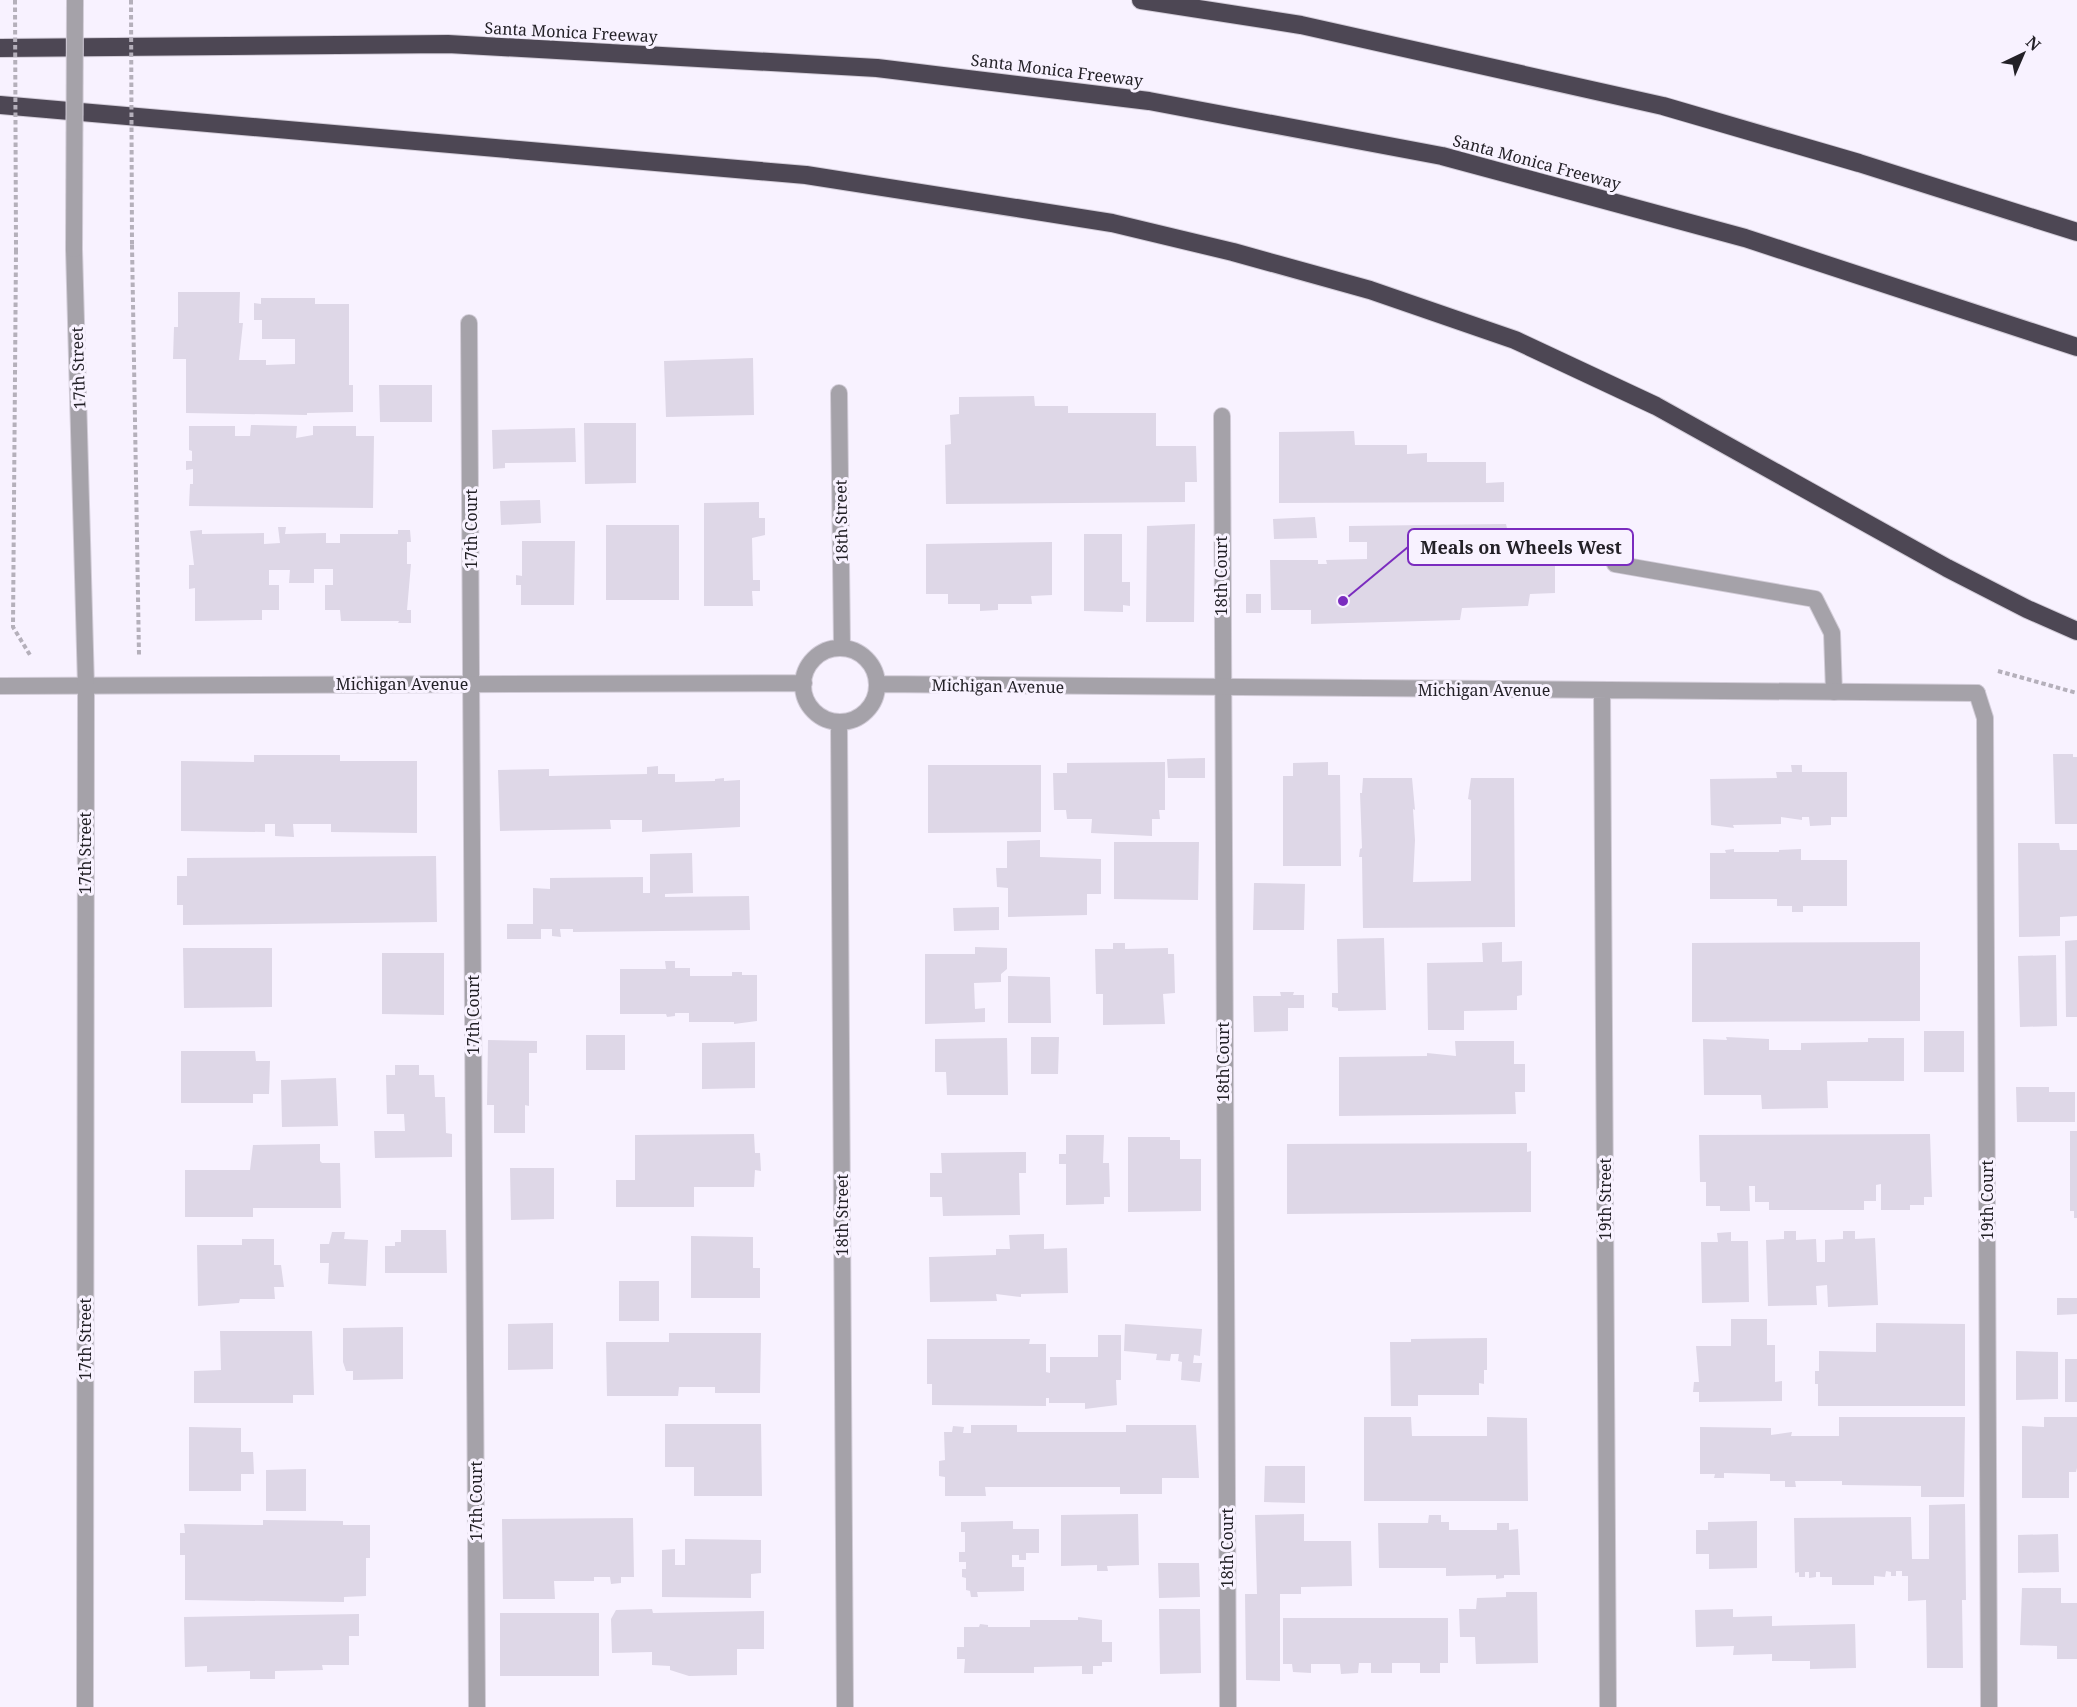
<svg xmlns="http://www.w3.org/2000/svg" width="2077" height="1707" font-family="'Noto Serif',serif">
  <rect width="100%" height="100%" fill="#f8f2ff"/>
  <path fill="#ded7e7" d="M178,292H240L239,323H243L239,360H266V365L295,364V339H262V320H254V303L261,304V298H315V304H349V385H353V412L307,413V415L186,413V359H173L174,327H178Z
    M753,358L754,415L666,417L664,361Z
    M379,385H432V422H380Z
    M1034,396L1035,406H1068V413H1156V446H1196L1197,482H1185V502L946,504L945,445L951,444L950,415L959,414V397Z
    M584,423H636V483L585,484Z
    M251,425L297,426L296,438L313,435V426H356V436H374L373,508L189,506L190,484H193V469L186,470V461H192V451L189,450V426H235V436H250Z
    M575,428L576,462L505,463V468L493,469L492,430Z
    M1354,431L1355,445H1407V454L1427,453V462H1486V483L1504,482V502L1279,503V432Z
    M540,500L541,523L501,525L500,501Z
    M759,502V518H765V535L752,538L753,580H760V591H752L753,606H704V503Z
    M1315,517L1317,538L1274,539L1273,519Z
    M1195,524L1194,622H1146L1147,526Z
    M1506,524L1507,528H1530L1531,554L1555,555V593L1530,594L1528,606L1462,608L1460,620L1311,624V610H1271L1270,560H1318V564H1327L1326,560L1367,559V542H1349V526Z
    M606,525H679V600H606Z
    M278,527H286L285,534L326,533V543H340V534H398V530H410L411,542H407V564H411L407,610H411V623H398L399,621H341L340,610H325V585H333V569H314V583H289L290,570H269V585H279V610H262V620L195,621V588L189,589V565H194L190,531L202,530V534L264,533V544L280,543Z
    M1084,534H1122V582H1130V606L1123,605V612L1084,611Z
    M522,541H575L574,605H521V585H516V575L522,576Z
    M1052,542V595L1031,596L1032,604H998V610L980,611V604H948V594H926V544Z
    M1246,594H1261V613H1246Z
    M2053,754H2073V757H2077V824H2055Z
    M254,755H340V761H417V833L331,832V824H293L294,837L275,836V824H265V832L181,831V761L254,762Z
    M1205,758V778H1168L1167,759Z
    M1165,762V810H1159L1160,819H1152V836L1091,833L1092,819H1067L1066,810H1054L1053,773H1067V763Z
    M1328,762V775H1340L1341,866H1283V776H1293V763Z
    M928,765H1041V832L928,833Z
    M1791,765H1802V772H1847V817H1831V825L1810,826L1809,817H1802V820L1781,817V824L1733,825L1734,828L1711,825L1710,779L1777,778L1776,772H1792Z
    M658,766V774H675V782L715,781V779L724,778V781L740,780V827L642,832V820H610L611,829L500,831L498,770L549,769V776L647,774V767Z
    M1363,778H1412L1415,810L1413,809L1415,840L1413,882L1471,881V800L1468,799L1471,778H1514L1515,927L1363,928L1362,857H1359L1360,849L1362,848L1360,793H1362Z
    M1040,840V857L1101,859V894H1087V915L1008,917V888L997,887L996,868H1007V841Z
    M1114,842H1199L1198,900L1114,899Z
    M2018,843H2059L2060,850H2077V916L2060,917V936L2019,937Z
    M1734,849V852H1779V850L1801,849V860H1847V906H1803V912H1792V906H1777V899H1710V853H1726L1725,850Z
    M692,853L693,893L665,894V897L749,896L750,930L573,932V929H560L561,937L552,936V929H541V939H507V924H533V888L550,889V878L643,877V893H650V854Z
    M436,856L437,922L183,925V905H177V876H187V858Z
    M1254,883L1305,884L1304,930H1253Z
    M999,907V930L954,931L953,908Z
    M1384,938L1386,1010L1338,1011V1008L1332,1007V993H1338L1337,939Z
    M2077,940V1017H2066L2065,941Z
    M1502,942V962L1522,961V995L1517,996V1010L1464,1011V1030H1428L1427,963L1483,962L1482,943Z
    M1920,942V1021L1692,1022V943Z
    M1113,943H1125V949L1168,948V954H1174L1175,993L1163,994L1165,1024L1103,1025V994H1096L1095,949H1113Z
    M975,947L1007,948V969L1001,974V982L974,983L975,1009L985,1008V1022L925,1024V954H975Z
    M183,948H272V1007L184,1008Z
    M382,953H444V1015L382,1014Z
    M2056,955L2057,1026L2020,1027L2018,956Z
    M665,961H675V968H690V976H732V972H742V975H757V1021L734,1024V1022H689V1013H675V1016L667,1017L666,1014H620V969H666Z
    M1008,976L1050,977L1051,1023H1008Z
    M1280,992H1294L1293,995H1304V1008H1288V1031L1254,1032L1253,996H1281Z
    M1924,1031H1964V1072H1924Z
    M586,1035H625V1070H586Z
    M1031,1037H1059L1058,1074H1031Z
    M1726,1037L1769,1039V1050H1801V1043L1868,1042V1038H1904V1081H1827L1828,1108L1762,1109L1761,1095H1704L1703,1039L1727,1040Z
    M1007,1038L1008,1095H947L946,1072H935V1039Z
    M488,1040L537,1041V1053H529V1106L525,1105V1133H494V1105H487Z
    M1455,1041H1514V1064H1525V1092H1515L1516,1114L1339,1116V1057L1427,1056V1053L1456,1056Z
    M755,1042V1088L702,1089V1043Z
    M181,1051H255L256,1061H270L269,1094H253V1103H181Z
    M395,1065H419V1075H434L435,1097H445L446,1133L452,1134V1157L375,1158L374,1131H405L404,1114H387L386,1075H395Z
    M336,1078L338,1126L282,1127L281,1080Z
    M2016,1087H2049V1092H2075V1122H2017Z
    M2070,1131H2077V1218H2074V1211H2070Z
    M754,1134L755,1153H760L761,1171L755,1170L754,1187H694V1207H616V1180H635V1135Z
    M1930,1134L1932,1197H1924V1205H1910V1210H1881V1184L1876,1185V1201H1864V1210H1769V1202H1755V1186H1749L1750,1211H1720V1206H1706V1182H1700L1699,1135Z
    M1066,1135H1104L1103,1163H1109L1110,1197H1104V1204L1066,1205V1164H1059V1154H1066Z
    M1128,1137H1170V1140H1180V1159H1201V1211L1128,1212Z
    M1527,1143V1152L1531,1151V1212L1287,1214V1144Z
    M320,1144V1161L322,1163H340L341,1208H253V1217H185V1170H250L253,1145Z
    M1026,1152V1173H1019L1020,1215L943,1216L942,1197H930V1173H942L941,1153Z
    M510,1168H554V1219L511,1220Z
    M401,1230H446L447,1273H385V1246H395V1242H401Z
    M1784,1231H1796V1240L1816,1239L1817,1262H1825V1240L1843,1239V1231H1855V1239L1875,1238L1878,1305L1828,1307L1827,1285L1816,1286L1817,1305L1768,1306L1766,1240L1784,1239Z
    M332,1232H345L344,1239L368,1240L366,1286L328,1284L329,1263H320V1244H329Z
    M1731,1232V1241H1748L1749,1302L1702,1303L1701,1242H1718L1717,1233Z
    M1044,1234V1249L1067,1248L1068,1293L1021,1294V1297L996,1294L997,1301L930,1302L929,1257L996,1255V1249H1010L1009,1235Z
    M691,1236L753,1237V1268H760V1298H691Z
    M242,1239H274V1265H281L284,1287H274L275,1299H240L239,1303L198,1306L197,1245H242Z
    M619,1281H659V1321H619Z
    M2057,1298H2077V1314L2057,1315Z
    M1731,1319H1767V1345H1775V1382L1782,1381V1401L1699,1402V1392H1693L1694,1382H1699L1696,1346H1731Z
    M553,1323V1369L508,1370V1324Z
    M1876,1323L1965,1324V1406H1818V1384H1815V1371H1819V1351L1876,1352Z
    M1125,1324L1202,1329L1200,1356L1194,1355L1193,1363H1202L1200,1382L1181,1380L1182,1362L1178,1361L1179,1354H1171L1170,1361L1156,1360L1157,1354L1124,1351Z
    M403,1327V1379L353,1380V1371H346L343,1362V1328Z
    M220,1331H312L314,1395H293V1403H194V1371L221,1370Z
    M669,1333H761L760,1393H715V1387H679L678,1396H607L606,1342H669Z
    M1098,1335H1121V1380H1116L1117,1405L1085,1409V1403H1049V1398H1046V1406L932,1405V1384H927V1339H1030L1029,1344H1046V1372L1050,1373V1357H1098Z
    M1487,1338V1370H1484V1384L1479,1383V1395H1418V1406H1391L1390,1342H1411V1339Z
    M2016,1351L2058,1352V1399L2016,1400Z
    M2065,1359H2077V1402H2065Z
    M1364,1417H1411L1412,1436H1487V1417L1527,1418L1528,1501H1364Z
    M1839,1417H1965L1964,1497H1921V1486L1842,1485V1481H1795L1796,1487H1785V1481H1770V1474L1724,1473V1478H1714L1715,1474H1700V1427L1771,1428V1435L1792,1432L1791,1436H1839Z
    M2044,1417H2077V1468L2076,1472H2069V1498H2022V1426L2044,1427Z
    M665,1424H761L762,1496H694V1467H665Z
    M971,1425H1017V1432H1126V1425H1196L1199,1478H1162V1494H1120V1487H985L986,1496H945V1477L939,1476V1461L945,1460L944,1432H952L953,1426L964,1427L963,1433H971Z
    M189,1427L241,1428V1452H253L254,1474H241V1491H189Z
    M1265,1466H1305V1503L1264,1502Z
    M306,1469V1511H266V1470Z
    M1965,1504L1966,1600H1962L1963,1668H1927L1926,1600L1908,1601V1576H1902V1571H1896V1576H1891V1572L1886,1571L1885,1577L1874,1576V1585H1832V1577H1820V1572H1816V1577L1809,1578V1572H1805V1577H1799V1572L1795,1573L1794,1518L1911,1517L1912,1559H1929V1505Z
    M1138,1514L1139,1565L1107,1566L1108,1571H1097V1565L1061,1566V1515Z
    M1304,1514V1541H1351L1352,1586L1301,1587V1594H1280V1681L1246,1680L1245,1594H1257L1255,1515Z
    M1429,1515H1441V1522H1449V1530H1497V1523H1509V1530L1518,1529L1520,1575H1504V1578L1496,1579V1575L1446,1576V1568H1379L1378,1523H1428Z
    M633,1518L634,1577H621V1583L611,1584L610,1577H594V1581H554L555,1599H503L502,1519Z
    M263,1520L343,1521V1525H370V1558H366V1596L344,1597V1602L185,1600V1555H180V1533H185L184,1524L263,1525Z
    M1013,1521V1529H1039V1553H1026V1560H1019V1555H1012V1567H1024V1591L977,1592L978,1597H971L970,1591L966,1590V1578L962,1577V1569H966V1562H959V1552H965V1532H961V1522Z
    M1757,1521V1568L1709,1569V1554H1696V1530H1708V1522Z
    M2058,1534L2059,1572L2018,1573V1535Z
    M685,1539L761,1540V1573L751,1574V1598L662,1597V1550L675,1549V1565H685Z
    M1158,1563H1199L1200,1597L1159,1598Z
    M2022,1588H2061V1603H2077V1659H2057V1646L2020,1645Z
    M1506,1592H1537L1538,1663L1476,1664L1475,1637H1460L1459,1609H1476L1477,1598L1506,1597Z
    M652,1609L653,1613L764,1611V1649H737V1675L689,1676L670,1670V1666L652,1665V1652L612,1653L611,1619L616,1610Z
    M1159,1609H1200L1201,1673L1160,1674Z
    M1733,1609V1617L1772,1616V1626L1855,1624L1856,1668L1810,1669V1661H1772V1654L1733,1655L1734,1646L1696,1647L1695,1610Z
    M500,1613H599V1676H500Z
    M359,1614V1636H349V1665H322L323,1670L275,1671V1679H250V1671L207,1672V1666L185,1667L184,1617Z
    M1078,1617L1102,1620V1642H1112V1662H1102V1666H1093V1674H1082V1666L1034,1667V1673H964L965,1659H957V1647H964V1627H979L980,1624L988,1625V1627H1030V1620H1078Z
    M1283,1618H1448V1663H1440V1673H1420V1663H1392V1673H1371V1663H1359L1358,1673L1341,1674L1340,1664H1311V1673L1293,1672L1292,1664H1283Z"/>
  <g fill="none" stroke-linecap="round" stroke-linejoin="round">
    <g stroke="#d2ccd8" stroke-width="18">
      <path id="service" d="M469,323L477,1707
        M1222,416L1228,1707
        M1615,564L1815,599L1832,633L1834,692
        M1977,693L1985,718L1989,1707"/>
    </g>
    <g stroke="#d2ccd8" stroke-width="18">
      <path id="minor" d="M839,393L842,648
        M803 685a37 37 0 1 1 74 0a37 37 0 1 1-74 0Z
        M877,684L1977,693
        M0,686L804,683
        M1602,690L1608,1707
        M839,722L845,1707"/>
    </g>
    <g stroke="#d2ccd8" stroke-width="18">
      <path id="tertiary" d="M74,249L86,686L85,1707"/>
    </g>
    <g stroke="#d2ccd8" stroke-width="20">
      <path id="motorway" d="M1141,0L1301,25L1663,106L1859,163L2077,232
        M0,48L448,44L877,68L1149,101L1442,156L1745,238L2077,347
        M0,105L806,175L1112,223L1233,252L1370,290L1515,340L1656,406L1947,568L2027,609L2077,631"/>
    </g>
    <path stroke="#b5b0bb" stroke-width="4" stroke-dasharray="4.5 3" stroke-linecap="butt" d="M132,245L139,655
      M16,250L13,627L30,655
      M1998,671L2077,693"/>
    <use href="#service" stroke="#a5a2a9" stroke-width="16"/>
    <use href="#minor" stroke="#a5a2a9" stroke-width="16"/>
    <use href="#tertiary" stroke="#a5a2a9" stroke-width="16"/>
    <use href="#motorway" stroke="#4d4754" stroke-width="18"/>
    <g stroke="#d2ccd8" stroke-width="18" stroke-linecap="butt">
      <path id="tertiary-bridge" d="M74,249L75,0"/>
    </g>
    <path stroke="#b5b0bb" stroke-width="4" stroke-dasharray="4.5 3" stroke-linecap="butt" d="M15,0L16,250
      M131,0L132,245"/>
    <use href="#tertiary-bridge" stroke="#a5a2a9" stroke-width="16"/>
  </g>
  <g text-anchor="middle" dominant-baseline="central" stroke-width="6" stroke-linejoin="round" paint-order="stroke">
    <g font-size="16" fill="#232127" stroke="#f8f2ff">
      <text transform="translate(571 32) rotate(3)">Santa Monica Freeway</text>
      <text transform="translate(1057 70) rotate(7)">Santa Monica Freeway</text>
      <text transform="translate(1537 162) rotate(15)">Santa Monica Freeway</text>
      <text transform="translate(78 368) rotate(-92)">17th Street</text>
      <text transform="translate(841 521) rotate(-91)">18th Street</text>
      <text transform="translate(471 529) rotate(-90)">17th Court</text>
      <text transform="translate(1221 576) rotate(-90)">18th Court</text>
      <text x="402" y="684">Michigan Avenue</text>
      <text transform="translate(998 686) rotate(1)">Michigan Avenue</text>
      <text x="1484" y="690">Michigan Avenue</text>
      <text transform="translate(85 853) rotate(-90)">17th Street</text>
      <text transform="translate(473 1015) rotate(-90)">17th Court</text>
      <text transform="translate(1223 1062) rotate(-90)">18th Court</text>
      <text transform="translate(1605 1199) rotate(-90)">19th Street</text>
      <text transform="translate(1987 1200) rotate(-90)">19th Court</text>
      <text transform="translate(842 1215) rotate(-90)">18th Street</text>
      <text transform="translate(85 1339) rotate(-90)">17th Street</text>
      <text transform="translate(476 1501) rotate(-90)">17th Court</text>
      <text transform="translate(1227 1548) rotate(-90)">18th Court</text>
    </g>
  </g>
  <path fill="none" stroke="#7b2cbf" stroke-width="2" d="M1343 601L1408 547"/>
  <circle fill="#7b2cbf" stroke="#f8f2ff" stroke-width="2" cx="1343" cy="601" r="6"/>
  <rect fill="#f8f2ff" stroke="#7b2cbf" stroke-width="2" x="1408" y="529" width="225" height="36" rx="6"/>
  <g font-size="18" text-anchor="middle" font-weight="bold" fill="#232127">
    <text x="1521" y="554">Meals on Wheels West</text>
  </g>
  <g transform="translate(2023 54) rotate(44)" stroke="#f8f2ff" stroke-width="4.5" paint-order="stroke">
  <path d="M0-4.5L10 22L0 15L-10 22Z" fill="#232127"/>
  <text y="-9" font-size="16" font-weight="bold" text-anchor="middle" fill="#232127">N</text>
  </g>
</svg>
